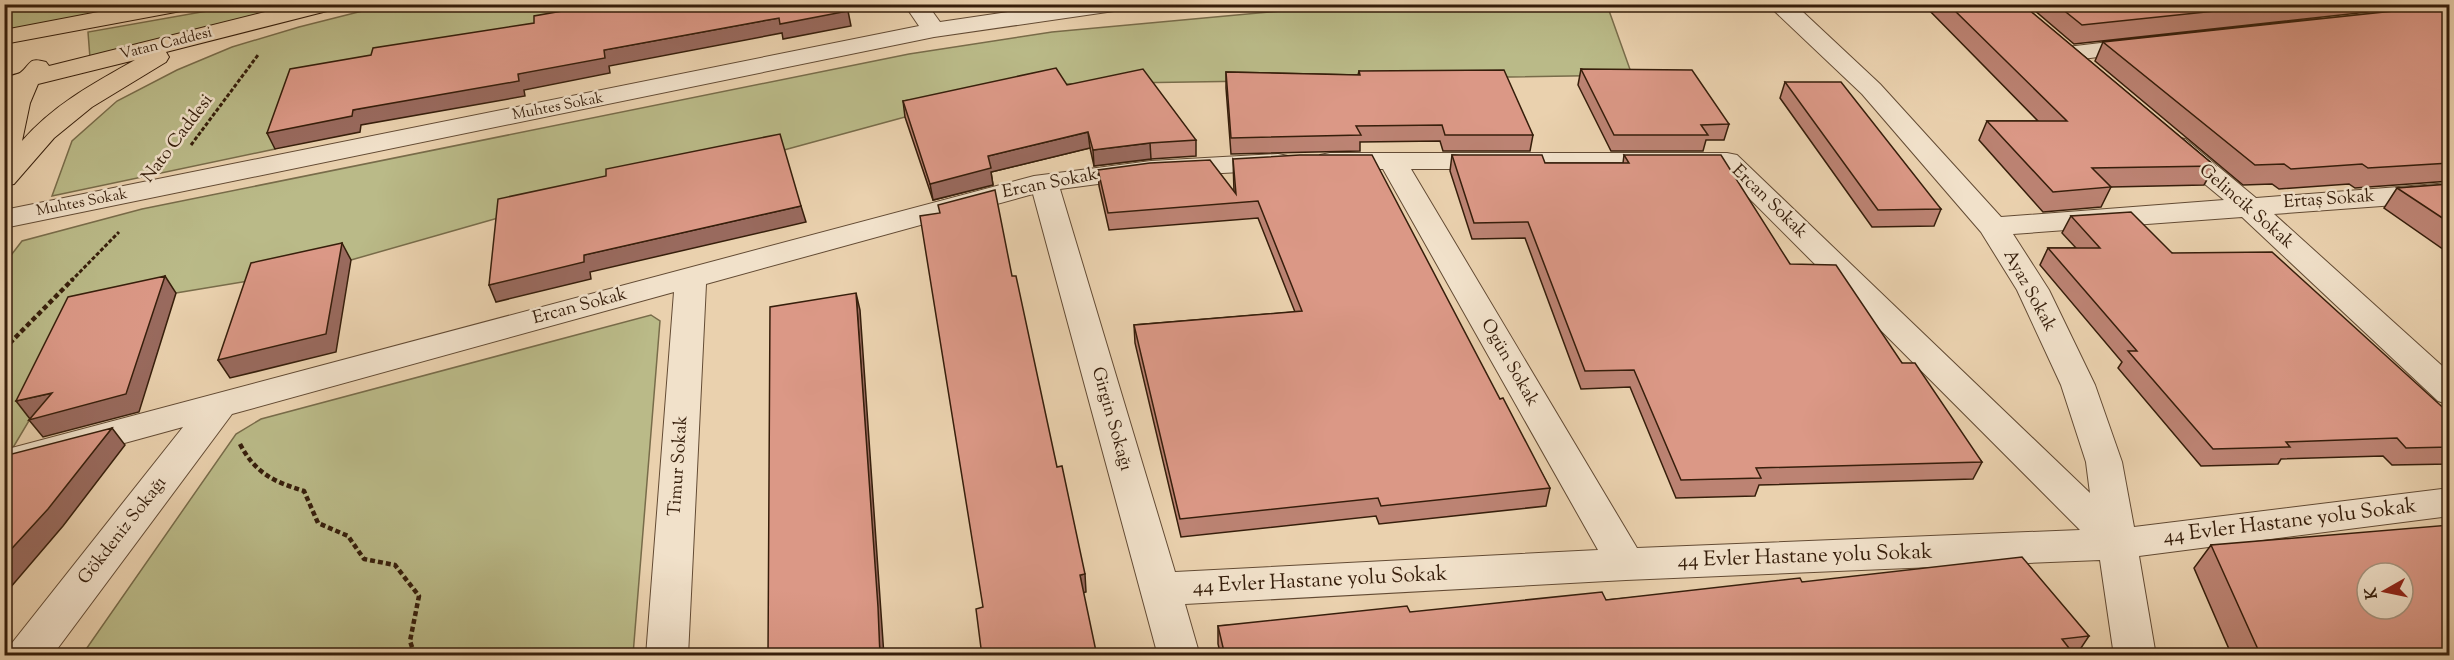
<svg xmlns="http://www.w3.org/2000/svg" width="2454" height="660" font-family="'Sorts Mill Goudy',serif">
  <rect width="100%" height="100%" fill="#ead1ae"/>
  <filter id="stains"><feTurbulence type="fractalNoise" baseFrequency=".00333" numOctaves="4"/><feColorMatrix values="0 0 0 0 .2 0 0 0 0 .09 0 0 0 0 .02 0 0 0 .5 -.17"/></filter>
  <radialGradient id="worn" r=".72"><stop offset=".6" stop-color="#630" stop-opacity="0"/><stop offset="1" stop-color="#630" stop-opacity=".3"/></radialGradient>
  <path fill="#baba88" stroke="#786c4a" stroke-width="1.5" d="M4,5H141L5,32Z
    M241,5H311L90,58L88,32Z
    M386,5H651L298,84L275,149L52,196L72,141L117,101L177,70L232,47L299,27Z
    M1346,5H1607L1632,75L1058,84L905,117L784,150L505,216L351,260L261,279L176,293L30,419L5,461V263L22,241L142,209L909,54L1052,32Z
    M651,315L660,321L633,655H82L236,434L261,419Z"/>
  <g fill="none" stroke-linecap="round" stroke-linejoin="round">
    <path fill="#717a6d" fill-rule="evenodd" d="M19,4H40L4,14V8Z"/>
    <g stroke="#634b34" stroke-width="2">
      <path id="minor" d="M904,4H927L940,22L1062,4H1125L1122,9L1114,11L934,37L4,228V210L919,26Z
        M1767,4H1793L1803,12L1880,84L2001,217L2224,200L2165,151L2161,145L2165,139L2175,137L2185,139L2256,198L2450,183V201L2274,214L2450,373V405L2438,401L2242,217L2013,234L2049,290L2095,385L2122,462L2134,527L2450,488V516L2139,556L2156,656H2114L2100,560L1626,580L1185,604L1200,656H1158L1033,194L706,284L688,656H646L674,292L232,414L52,656H6L12,643L183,427L4,476V450L1034,176L1151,161L1278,154L1288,156L1292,162L1288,168L1278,170L1151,177L1060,189L1175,572L1598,550L1383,169H1330L1320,167L1316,161L1320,155L1330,153H1727L1737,155L2090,493L2086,462L2061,385L2017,290L1981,232L1862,94ZM1411,169H1720L2080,530L1637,548Z
        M2143,38L2152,40L2155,45L2152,50L2067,61L2058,59L2055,54L2058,49L2067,47Z"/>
    </g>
    <g stroke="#361e0b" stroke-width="2">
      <path id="major" d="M140,4H192L189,9L181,11L4,44V30Z
        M297,4H338L335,9L166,52L169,57L166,62L92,107L54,138L14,184L4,186V101L9,92L4,93V77C9,76 16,75 20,73C32,64 27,57 46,62L49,66ZM135,60C94,83 53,105 22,141L30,103L38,84Z"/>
    </g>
    <path stroke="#361e0b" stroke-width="3" stroke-dasharray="4 2" stroke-linecap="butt" d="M191,145L258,55
      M71,281L119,232"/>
    <path stroke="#361e0b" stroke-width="4.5" stroke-dasharray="5 3" stroke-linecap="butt" d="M4,349L73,279
      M240,444C255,473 274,482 304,491L318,523L348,536L364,559L395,565L419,596L410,641L415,656"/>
    <use href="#minor" fill="#f1e1ca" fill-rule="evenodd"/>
    <use href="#major" fill="#ead1ae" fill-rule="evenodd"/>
  </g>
  <path fill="#bc8373" stroke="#361e0b" stroke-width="1.5" d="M1923,4H2022L2215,166L2204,185L2111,187L2101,207L2043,212L1979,140L1987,121H2038Z
    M2027,4H2441L2074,44Z
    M2450,5V181L2355,188L2349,184L2279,189L2272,184L2243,185L2095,61L2103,42Z
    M1581,69L1729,124L1724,140H1706L1703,151H1611L1578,85Z
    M1359,71L1533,135L1530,151H1443L1440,141L1360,142V151L1231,154L1226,88V72L1358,75Z
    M1785,82L1941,209L1934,226L1872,227L1780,98Z
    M1067,85L1196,140V156L1151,159L1094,166L1090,148L991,172L993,185L933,200L905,117L903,101Z
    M1452,155L1545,163H1623L1624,155L1790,264L1902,363L1982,462L1973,479L1759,485L1755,496L1676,498L1630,387L1581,389L1525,238L1472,239L1450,171Z
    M1233,159L1500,399L1550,488L1546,506L1379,524L1376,516L1181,537L1135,343L1134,325L1295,312L1258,218L1109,230L1099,186L1098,170L1234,192Z
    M2450,184V254L2384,208L2397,188Z
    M2071,216L2172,253L2450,414V464L2392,465L2383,456L2281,459L2278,464L2201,466L2118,368L2122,362L2040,265L2048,248H2076L2062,233Z
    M2211,545L2450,656H2232L2194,568Z
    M1802,582L2089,636L2077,654H2074L2075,656H1221L1218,644V626L1606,600Z"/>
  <path fill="#996a5e" stroke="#361e0b" stroke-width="1.5" d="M848,11L851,26L783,39L782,33L609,66L610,73L524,90L525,96L361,125L360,132L275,149L267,133L353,110L518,74L604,50L779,18Z
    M1088,132L1090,148L991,172L993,185L933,200L930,184L988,156Z
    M1150,143L1151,159L1094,166L1093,150Z
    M801,206L806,222L590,272L591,279L496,302L489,285L584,255Z
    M342,243L351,260L336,352L230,378L218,360Z
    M165,276L176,293L139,412L43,437L29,420L30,419L16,401L52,393Z
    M856,293L860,310L884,656H880Z
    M112,428L125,445L63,526L4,595V557Z
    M1085,574L1086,592L1082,593L1080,575Z"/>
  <path fill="#db9886" stroke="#361e0b" stroke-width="1.5" fill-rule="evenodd" d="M602,4H845L848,11L780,24L779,18L604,50L605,58L518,74L519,81L353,110L352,116L267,133L290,69L371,55L373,48L534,23V16Z
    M1948,4H2022L2215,166L2092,168L2111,187L2053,192L1987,121H2067Z
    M2056,4H2282L2082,25Z
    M2450,5V163L2368,168L2362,164L2291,169L2284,164L2255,165L2103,42Z
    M1056,68L1067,85L1143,69L1196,140L1150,143L1093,150L1088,132L988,156L991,168L930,184L903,101Z
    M1581,69L1692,70L1729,124L1701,125L1708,135H1614Z
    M1504,70L1533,135H1445L1442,125L1356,126L1361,135L1231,138L1226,72L1360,75L1359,71Z
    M1785,82H1841L1941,209L1878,210Z
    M780,134L801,206L584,255V262L489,285L498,199L606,176V169Z
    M1300,155H1372L1500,399L1503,398L1550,488L1381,506L1378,498L1180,519L1134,325L1302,311L1258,201L1108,213L1098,170L1150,163L1210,160L1236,194L1233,159Z
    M1452,155H1542L1545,163H1629L1624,155H1721L1790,264L1836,265L1902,363H1915L1982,462L1756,468L1761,478L1681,480L1634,370L1585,371L1528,222L1474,223Z
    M2450,184V223L2397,188Z
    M995,190L1012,276H1016L1057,467L1062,466L1085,574L1080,575L1097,656H982L976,609L983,607L920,216L940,213L938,205Z
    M2131,212L2172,253L2272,252L2450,414V447L2406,448L2397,438L2286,442L2290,447L2213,449L2128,351H2137L2048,248H2100L2071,216Z
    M342,243L326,334L218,360L251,263Z
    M165,276L126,394L29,420L52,393L16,401L68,297Z
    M856,293L878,607L880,656H768L770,307Z
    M112,428L48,509L4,557V456Z
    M2450,525V656H2261L2211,545ZM2367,573H2403V609H2367Z
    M2022,557L2089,636L2062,639L2075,656H1225L1218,626L1407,606L1410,612L1602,592L1606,600L1800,578L1802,582Z"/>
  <g text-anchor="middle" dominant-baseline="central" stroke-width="5" stroke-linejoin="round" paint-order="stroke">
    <g font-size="15" fill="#361e0b" stroke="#f1e1ca">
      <text transform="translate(166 44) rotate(-14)">Vatan Caddesi</text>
      <text transform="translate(558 107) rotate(-11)">Muhtes Sokak</text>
      <text transform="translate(82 203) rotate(-11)">Muhtes Sokak</text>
    </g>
    <g font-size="18" fill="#361e0b" stroke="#f1e1ca">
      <text transform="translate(178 139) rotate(-53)">Nato Caddesi</text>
      <text transform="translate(1050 184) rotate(-11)">Ercan Sokak</text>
      <text transform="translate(2329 200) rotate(-4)">Ertaş Sokak</text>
      <text transform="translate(1769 202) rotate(44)">Ercan Sokak</text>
      <text transform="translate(2246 207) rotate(41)">Gelincik Sokak</text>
      <text transform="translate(2029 291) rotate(61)">Ayaz Sokak</text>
      <text transform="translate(580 307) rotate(-15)">Ercan Sokak</text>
      <text transform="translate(1509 363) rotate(60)">Ogün Sokak</text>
      <text transform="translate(1111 419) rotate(74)">Girgin Sokağı</text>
      <text transform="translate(679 466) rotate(-86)">Timur Sokak</text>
      <text transform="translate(123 531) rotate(-52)">Gökdeniz Sokağı</text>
    </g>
    <g font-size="21" fill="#361e0b" stroke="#f1e1ca">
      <text transform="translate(2290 522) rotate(-7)">44 Evler Hastane yolu Sokak</text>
      <text transform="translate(1805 557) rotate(-2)">44 Evler Hastane yolu Sokak</text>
      <text transform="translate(1320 581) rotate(-3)">44 Evler Hastane yolu Sokak</text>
    </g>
  </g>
  <rect width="2454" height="660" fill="none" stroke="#ead1ae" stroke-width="24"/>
  <rect x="6" y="6" width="2442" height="648" fill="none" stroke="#361e0b" stroke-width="3"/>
  <rect x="12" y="12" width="2430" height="636" fill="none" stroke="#361e0b" stroke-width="1.5"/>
  <g transform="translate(2385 591) rotate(261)"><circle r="28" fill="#f1e1ca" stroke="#a6937e" stroke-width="1.5"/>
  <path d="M0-4.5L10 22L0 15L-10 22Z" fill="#8f2418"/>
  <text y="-9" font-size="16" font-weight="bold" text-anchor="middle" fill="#361e0b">K</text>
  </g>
  <rect width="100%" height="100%" filter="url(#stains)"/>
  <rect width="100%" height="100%" fill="url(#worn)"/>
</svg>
